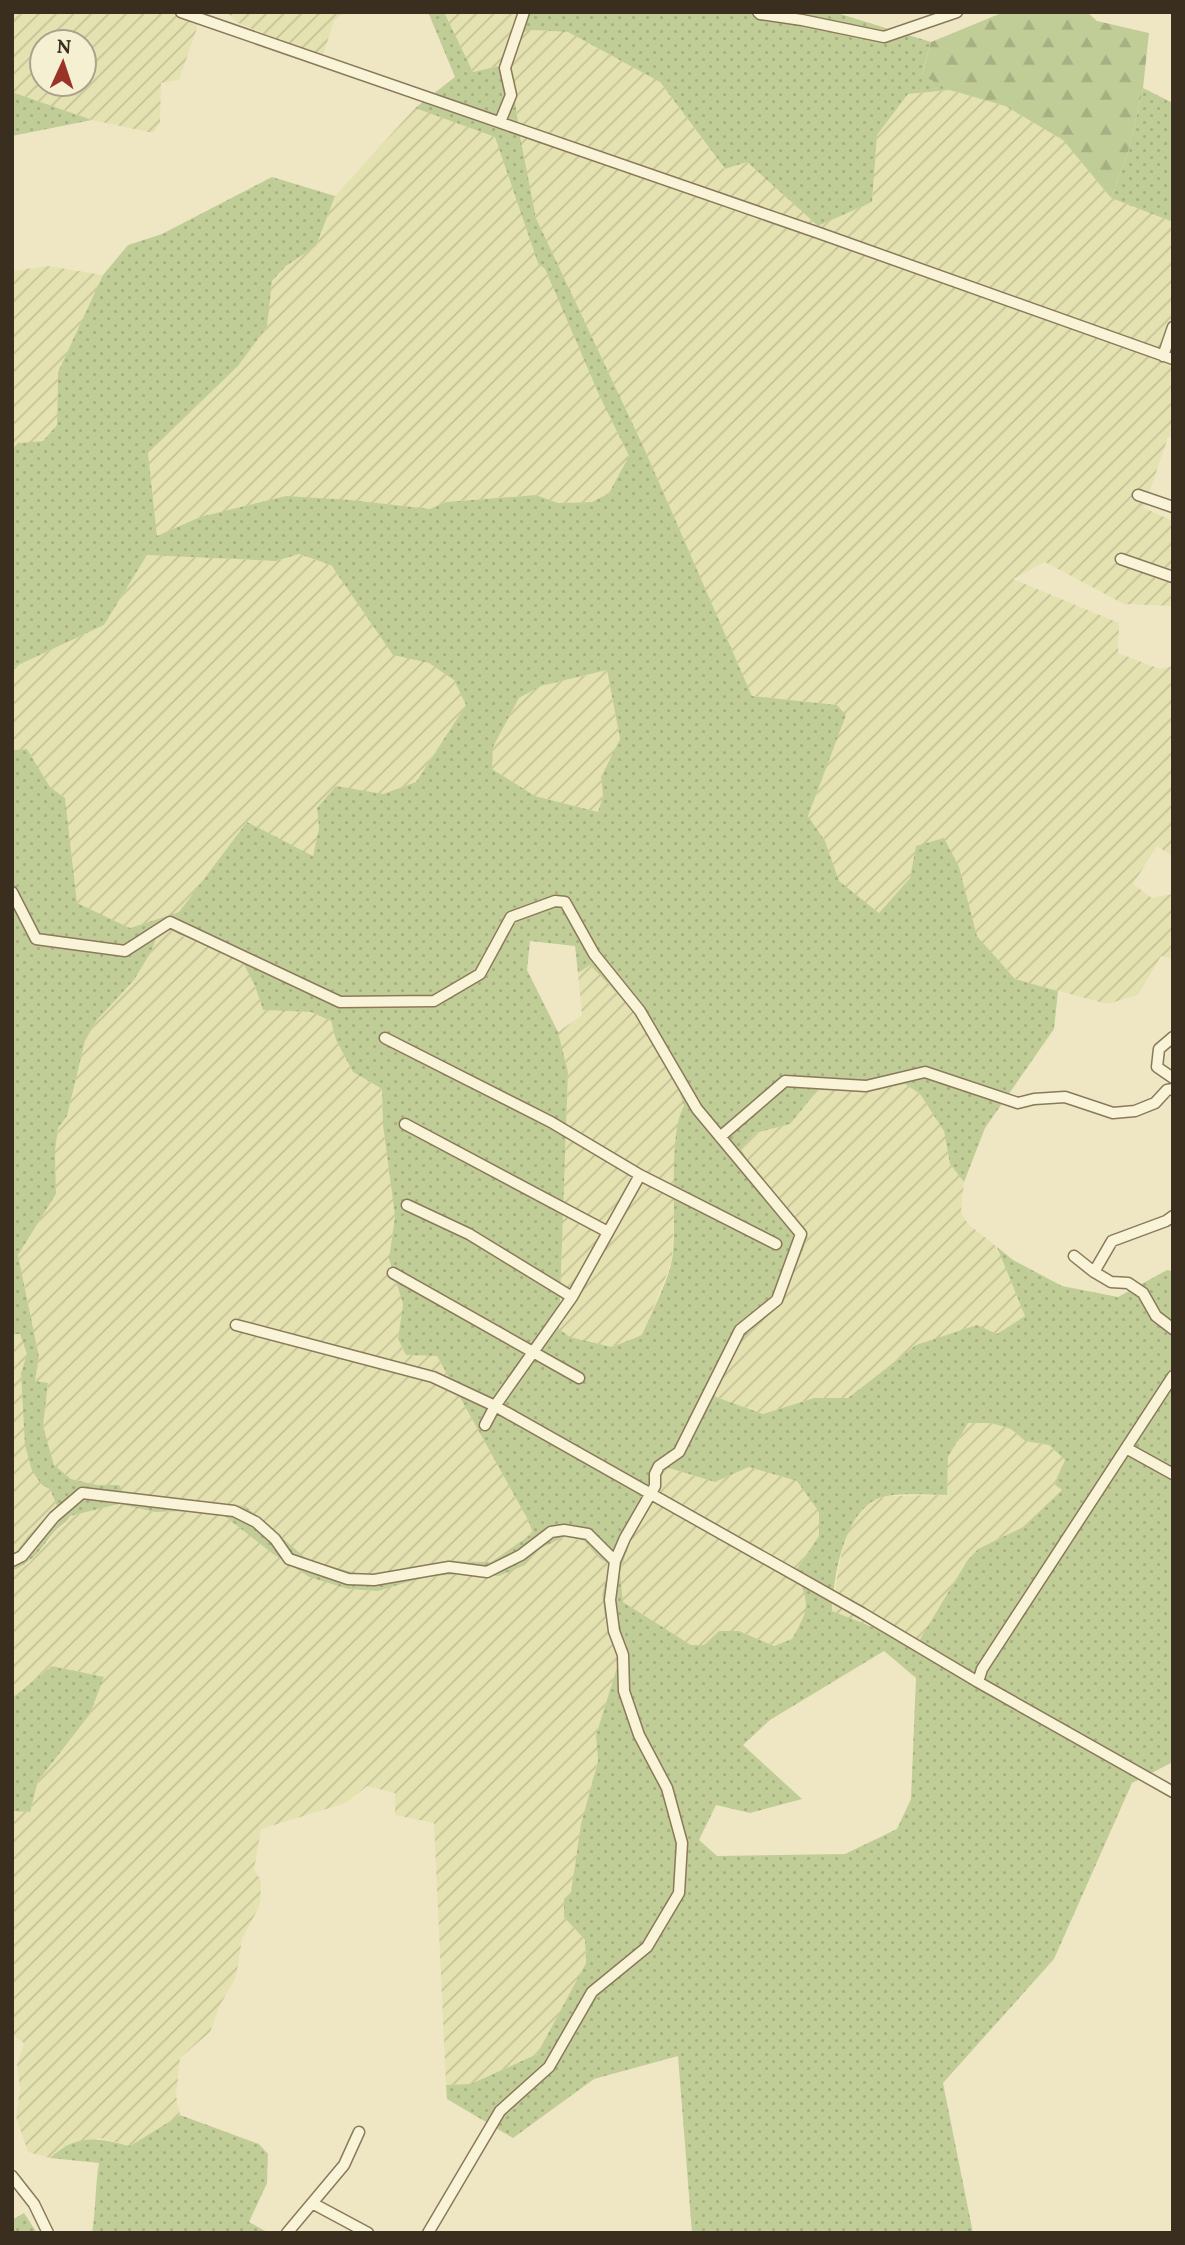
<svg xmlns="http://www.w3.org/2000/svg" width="1185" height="2245" font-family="Lora,serif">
  <defs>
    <pattern id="farmland-furrows" width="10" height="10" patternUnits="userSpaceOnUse" patternTransform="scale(1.75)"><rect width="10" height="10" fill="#e5e2b1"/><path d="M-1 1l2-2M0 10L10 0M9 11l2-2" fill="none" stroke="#c5c298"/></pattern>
    <pattern id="grass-dots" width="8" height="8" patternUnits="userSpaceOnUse" patternTransform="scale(1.75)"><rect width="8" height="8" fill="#c1cd97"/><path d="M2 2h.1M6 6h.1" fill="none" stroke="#a7b082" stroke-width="1.8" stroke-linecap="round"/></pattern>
    <pattern id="forest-firs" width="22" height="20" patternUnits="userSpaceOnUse" patternTransform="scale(1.75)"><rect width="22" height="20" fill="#c1cd97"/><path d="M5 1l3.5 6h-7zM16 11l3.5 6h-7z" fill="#a7b082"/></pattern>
  </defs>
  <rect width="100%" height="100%" fill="#efe7c4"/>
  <path fill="url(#farmland-furrows)" fill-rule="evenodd" d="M12,12H198L197,28L179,80L161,83L160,123L153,133L92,120L12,92ZM42,42H84V84H42Z
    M227,12H345L334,21L322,58L236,22Z
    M444,12H519L503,65L473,72Z
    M533,30L568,32L660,82L724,169L747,162L818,226L872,202L877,135L908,94L950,90L1005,106L1063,140L1111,198L1173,222V438L1168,437L1144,508L1173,521V606L1124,604L1045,562L1013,579L1119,623L1118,653L1160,669L1173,666V857L1157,846L1133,884L1152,898L1173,894V959L1161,956L1138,995L1107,1004L1015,979L977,936L959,867L916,846L910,878L879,913L839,882L825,841L808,816L845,715L837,705L752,696L644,448L536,218L519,131L511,69L524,32Z
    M415,108L495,137L538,262L545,269L600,397L629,456L609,493L592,502L558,503L536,495L446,502L431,510L350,500L200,517L157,536L148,453L238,366L267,327L272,281L286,266L316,246L335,196Z
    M48,266L103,275L58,372L57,425L44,441L18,443L12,449V271Z
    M299,554L331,565L393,654L429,662L454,680L466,705L416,782L383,794L317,808L319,828L313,857L247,823L179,912L130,928L77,903L65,798L50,787L27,749L12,750V668L104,625L147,555L276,561Z
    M607,670L620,740L601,777L603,796L598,812L535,796L492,769L493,747L519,698L541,686Z
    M170,930L184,937L200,940L241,959L255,986L263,1010L311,1012L331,1021L336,1040L353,1072L382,1089L383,1125L395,1216L389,1259L403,1304L398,1339L406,1355L437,1356L528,1520L533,1533L491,1562L447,1561L373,1577L309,1562L245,1506L124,1493L119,1485H97L71,1479L54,1465L43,1426L48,1384L35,1381L39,1357L18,1255L56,1194L55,1151L58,1128L67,1116L85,1041L97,1020L134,980L151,952L157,936Z
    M590,965L635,1012L677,1084L684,1106L677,1139L672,1262L642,1335L612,1347L570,1337L559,1329L568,1072L558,1032L582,1015L578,973Z
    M905,1084L920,1094L944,1131L950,1164L964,1182L961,1212L968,1224L997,1247L1026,1316L996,1335L916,1345L848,1398H814L763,1414L716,1397L714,1394L740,1342L785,1295L808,1237L785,1205L757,1174L741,1149L755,1133L790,1124L818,1090L868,1092Z
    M20,1333L27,1355L21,1373L24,1408L57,1506L28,1536L12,1557V1334Z
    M968,1423H991L1011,1429L1025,1441L1049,1445L1065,1460L1054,1484L1062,1490L1023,1527L978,1549L967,1561L919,1642H910L832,1612L833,1599L845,1536L862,1510L872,1501L886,1496L947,1495L948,1457Z
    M749,1467L798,1481L819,1512V1536L796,1570L805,1593L808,1611L792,1639L774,1646L739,1631H719L704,1646L691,1645L623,1602L620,1572L633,1532L661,1473L669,1468L715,1482Z
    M119,1504L155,1512L190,1511L222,1514L273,1554L309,1577L348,1589L378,1591L425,1577L461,1574L525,1565L541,1548L566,1536L584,1541L599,1558L610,1565L602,1595L605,1616L619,1661L596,1735L598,1761L581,1824L571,1892L564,1899V1917L585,1940L586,1963L537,2054L471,2084L446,2085L434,1823L395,1815V1793L367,1786L346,1803L261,1829L254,1869L261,1881L260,1905L242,1939L236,1977L220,2005L210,2032L180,2058L176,2096L180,2115L130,2146L100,2138L60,2149L50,2158L28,2152L16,2117L20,2089L17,2064L24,2043L12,2035V1811L30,1812L38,1781L90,1714L104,1677L52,1666L12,1698V1571L28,1564L48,1542L56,1530L65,1525L70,1516Z"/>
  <path fill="url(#grass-dots)" fill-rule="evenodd" d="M428,12H444L473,72L503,65L519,12H834L931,42L922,74L950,90L908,94L877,135L872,202L818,226L747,162L725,169L660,82L568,32L533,30L524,32L511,69L519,131L536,218L644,448L752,696L837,705L846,715L808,816L825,841L839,881L879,913L910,878L916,846L944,838L959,867L977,936L1015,979L1058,991L1054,1029L985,1128L964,1182L950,1164L944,1131L920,1094L905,1084L868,1092L818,1090L790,1124L755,1133L741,1149C758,1179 786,1207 808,1237L785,1295L740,1342L714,1393L716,1397L763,1414L814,1398H848L916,1345L977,1325L997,1334L1025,1316L997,1247L1013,1260L1062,1286L1118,1297L1167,1270L1173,1271V1762L1132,1783L1054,1959L943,2083L973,2233H692L678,2056L594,2079L513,2138L447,2099L446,2085L471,2084L537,2054L586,1963L585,1940L564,1917V1899L571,1892L581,1824L598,1761L596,1735L619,1661L605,1616L602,1595L610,1565L599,1558L584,1541L566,1536L541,1548L525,1565L499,1576L461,1574L425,1577L378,1591L348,1589L309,1577L273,1554L222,1514L190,1511L155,1512L119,1504L70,1516C66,1524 60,1525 54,1532C39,1550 36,1560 12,1571V1557L28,1536L57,1506L50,1489L42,1485L32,1471L25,1445L21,1373L27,1354L20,1334H12V750L27,749L50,787L65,798L77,903L130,928L179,912L247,822L313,856L319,828L317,808L336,786L383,794L416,782L466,705L454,680L429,663L393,655L331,565L299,554L276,561L147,555L104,625L12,668V449L18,443L43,441L57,425L58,372L103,275L128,245L162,234L272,177L335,196L316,246L286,266L272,281L267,327L238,366L148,453L157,536L200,517L286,496L350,500L430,509L446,502L536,495L558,503L592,502L609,493L629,456L600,397L545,269L538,263L495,137L415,108L455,77ZM607,670L620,739L601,777L603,796L598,812L535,796L492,769L493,747L519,698L541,686ZM170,930L185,937L200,940L241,959L255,986L263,1010L311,1012L331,1021L336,1040L353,1072L382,1089L383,1125L395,1216L389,1259L403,1304L398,1339L406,1355L437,1356L528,1520L533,1533L491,1562L447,1561L372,1577L309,1561L245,1506L124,1493L119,1485H97L71,1479L54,1465L43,1426L48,1383L35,1381L39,1357L18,1255L56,1194L55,1151L58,1128L67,1116L85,1041L97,1020L134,980L151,952L157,936ZM530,941L575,946L578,973L590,965L635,1012L677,1084L684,1106C667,1134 678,1223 672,1260C669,1279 650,1316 642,1335L612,1347L570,1337L559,1329L568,1072L558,1032L527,970ZM968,1423H991L1011,1429L1025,1441L1049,1445L1065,1460L1054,1484L1062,1490L1023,1527L978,1549L967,1561L919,1641L910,1642L832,1611C833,1577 845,1502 887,1496C906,1493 928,1495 947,1495L948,1457ZM749,1467L797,1481L819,1512V1536L796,1570C809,1606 811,1605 792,1639L774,1646L739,1631H719L704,1645H691L623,1602L620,1572L633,1532L658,1493L661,1473L669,1468L715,1482ZM884,1651L916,1678L911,1799L897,1829L845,1854L717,1856L699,1840L716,1805L750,1813L802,1799L743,1745L770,1720Z
    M1143,88L1173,103V222L1111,198L1128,152Z
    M12,92L92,120L12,136Z
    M52,1666L104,1677L90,1714L38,1781L30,1812L12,1811V1698Z
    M180,2115L259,2144L268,2154L267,2183L249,2222L269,2233H92C96,2210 95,2186 99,2163L50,2158C77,2133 98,2138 130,2146Z
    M24,2213L37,2233H12V2220Z"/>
  <path fill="url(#forest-firs)" d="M1004,12H1087L1097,21L1149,33L1143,88L1128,152L1111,198L1063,140L1005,106L950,90L922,75L931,42Z"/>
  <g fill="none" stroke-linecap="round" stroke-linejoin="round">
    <g stroke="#8a795a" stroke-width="13">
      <path id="minor" d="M181,12L819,233L1173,359
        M758,12L760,14L802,20L884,37L957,12
        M500,122L511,95L505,68L524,12
        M1163,356L1173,327
        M1138,495L1173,507
        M1121,559L1173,577
        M12,892L36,939L125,951L170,922L340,1002L434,1001L480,974L511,917L555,901L565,902L594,954L640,1011L697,1109L801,1234L777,1300L740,1330L679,1452L659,1466L655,1474V1486L625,1538L615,1561L610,1600L614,1631L623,1655L624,1691L639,1735L667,1788L682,1843L679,1893L647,1947L592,1992L549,2067L500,2111L428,2233
        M1173,1037L1159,1049L1157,1067L1173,1078
        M385,1038L551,1122L640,1175L776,1244
        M405,1124L608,1232
        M720,1137L785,1081L866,1086L925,1072L1018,1103L1034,1099L1065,1097L1113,1113L1135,1111L1155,1103L1167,1090L1173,1089
        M407,1205L469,1234L572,1297
        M1074,1256L1094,1272L1111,1282L1128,1283L1143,1293L1156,1316L1173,1329
        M1094,1272L1112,1241L1166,1221L1173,1216
        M393,1273L579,1378
        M236,1325L433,1377L495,1406L862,1613L978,1682
        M1173,1376L982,1669L978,1682L1173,1792
        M485,1425L495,1406L572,1297L640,1175
        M1126,1448L1173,1474
        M12,1561L22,1556L54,1517L82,1493L234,1511L256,1522L275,1539L289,1559L348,1579L374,1580L449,1567L487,1572L521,1555L551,1532L564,1530L588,1534L615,1561
        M12,2176L34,2204L48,2233
        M312,2203L368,2233
        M287,2233L344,2165L359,2132"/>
    </g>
    <use href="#minor" stroke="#f9f3d7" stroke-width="10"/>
  </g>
  <rect width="1185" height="2245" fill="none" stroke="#3a2e1e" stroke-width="28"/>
  <g transform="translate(63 63) rotate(3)"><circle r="33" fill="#f6f0d3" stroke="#aba28b" stroke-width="2"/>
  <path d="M0-5L12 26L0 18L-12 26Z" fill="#9a3428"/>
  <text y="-10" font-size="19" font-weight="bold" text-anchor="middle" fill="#3a2e1e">N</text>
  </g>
</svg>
